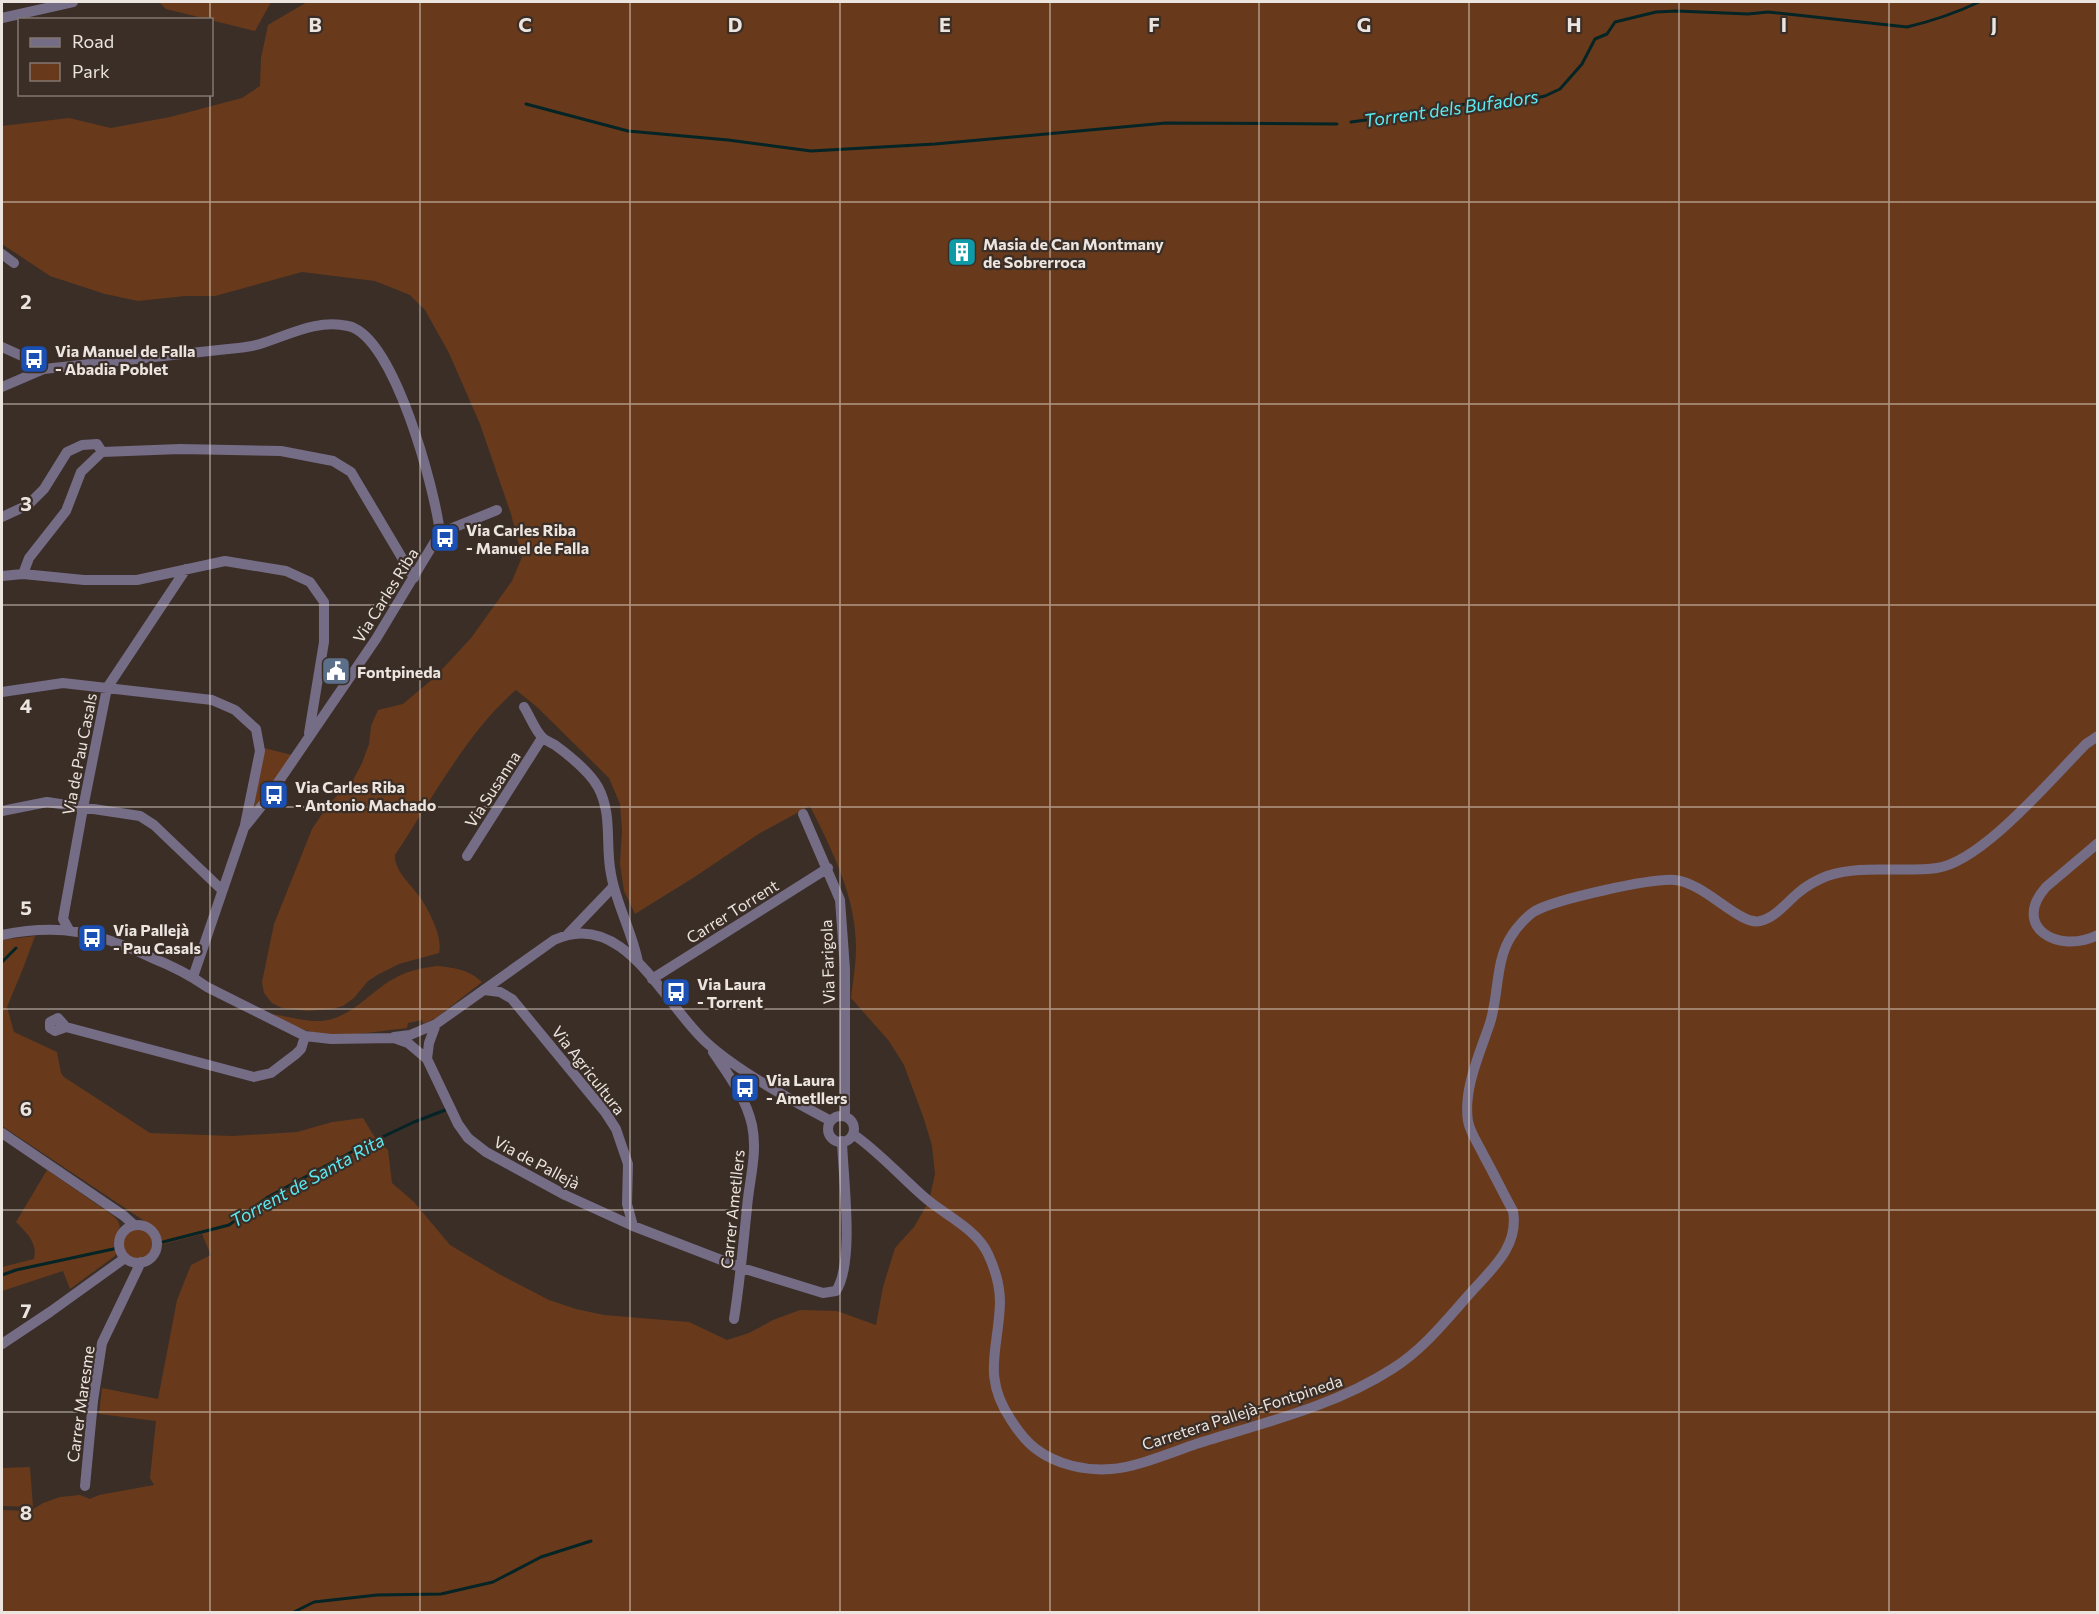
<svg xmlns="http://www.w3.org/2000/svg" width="2099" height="1614" font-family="Commissioner,sans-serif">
  <rect width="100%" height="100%" fill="#3a2e27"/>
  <path fill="#683a1b" d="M159,2H271L255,31L166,9Z
    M307,2H2097V1612H2V1510L30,1511L43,1503L60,1497L80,1495L90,1499L99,1495L154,1485L150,1478L156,1421L99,1414L102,1388L158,1399L177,1300L191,1265L211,1255L202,1234L160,1245V1237L152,1226L2,1126V940L35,936L24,966L7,1007L14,1032L57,1052L61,1073L64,1077L150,1133L232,1136L297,1132L332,1122L363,1118L374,1136L388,1150L392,1183L414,1202L450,1245L499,1274L549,1300L576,1309L604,1315L689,1322L727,1340L749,1333L773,1320L800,1310L837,1311L876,1325L883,1287L895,1248L914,1227L929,1201L935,1174L932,1146L924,1119L904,1065L889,1041L851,998C853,982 856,964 856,947C856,897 832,850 810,806L760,833L693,878L635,914L624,891L620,864L622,830L620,804L609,778L537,707L516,690C467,732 431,801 395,855C394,872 414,887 422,900C430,913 443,938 439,953L399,964L379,974L368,981L354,998L343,1006L332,1009L307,1011L282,1008L272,1003L264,993L262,982L274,924L312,829L329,804L353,780L362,763L369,744L371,726L378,710L403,704L435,677L471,638L512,581L522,557L511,514L480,424L449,353L425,310L410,295L375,281L302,272L215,296H185L138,301L105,294L50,276L2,244V126L69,118L111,128L170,117L242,98L260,86L261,58L268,25Z
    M264,748L292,755L257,806H254Z
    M437,966C455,968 468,969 482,982L436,1018L423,1024L422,1020L408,1023L407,1028L399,1029C369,1032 334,1040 305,1030C293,1026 282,1019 271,1014C286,1016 306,1022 321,1021C354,1018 370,990 397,977C410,970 423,968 437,966Z
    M47,1170L111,1214C123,1224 120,1227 117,1240C115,1246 117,1251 115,1256L70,1289L63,1271L2,1291V1267L34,1259C38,1243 26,1232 16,1222Z
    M123 1244a15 15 0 1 1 30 0a15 15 0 1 1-30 0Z
    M30,1467L33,1507L2,1506V1468Z"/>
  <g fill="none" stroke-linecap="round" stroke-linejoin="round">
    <path stroke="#052425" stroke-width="3" d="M526,104L628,131L728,140L811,151L935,144L1166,123L1337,124
      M1351,122L1425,112L1455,105L1528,100L1545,96L1560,89L1582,64L1595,39L1607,34L1615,22L1656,12L1677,11L1748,14L1768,12L1907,27C1932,21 1956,13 1979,2
      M2,962L16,948
      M163,1242L229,1225L268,1197L357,1149L414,1122L448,1109
      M2,1275L16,1270L118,1248
      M294,1612L314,1602L377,1595L441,1594L493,1582L541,1557L591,1541"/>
    <path stroke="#756c85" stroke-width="10" d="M2,18L73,2
      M2,254L14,263
      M2,347L33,361L44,369
      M2,387L44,369L228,349C238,348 250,347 260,344C289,335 317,319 348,326C394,335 435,490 440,533
      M2,517L28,505L44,489L67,452L82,445L97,444L102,452
      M23,574L29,558L66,511L81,472L102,452L180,449L281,451L333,461L351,472L414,578
      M2,576L23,574L84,580H137L225,561L286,571L310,582L324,602V642L309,733
      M2,692L63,683L212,700L235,710L256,729L260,751L245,825
      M524,707C530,716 535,731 543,738C546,741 552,743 555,745C570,756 589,771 598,787C613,815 605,845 611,874C616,904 632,931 638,962
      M2,811L47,802L140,816L154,825L222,890
      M803,814L840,900L845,969V1116
      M2098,843L2046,887C2011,926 2057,955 2098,935
      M467,856L542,738
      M69,930L63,919L83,808L107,688L186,569
      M568,934L613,887
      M2,935C61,923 96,932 150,957C170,965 189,974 207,987L305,1036L331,1039L394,1038L408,1043L427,1059L458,1124L468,1138L486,1152L565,1195L633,1226L742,1268L823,1293L836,1291C855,1262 843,1178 842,1141
      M193,977L244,828L264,803L376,639L440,533L497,510
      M652,979L828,868
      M484,990L500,992L512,999L605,1112L616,1129L628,1164L627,1204L633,1226
      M66,1027L58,1018L50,1022V1028L55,1031L66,1027L254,1077L271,1073L296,1054L301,1049L305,1036
      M394,1037L410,1035L436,1024L554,940C624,907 664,1005 707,1043C739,1072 793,1101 831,1121
      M713,1052C728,1074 746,1098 752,1125C758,1153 749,1181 747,1208C743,1245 740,1282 734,1319
      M427,1059L429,1043L436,1024
      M828 1129a13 13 0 1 1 26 0a13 13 0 1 1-26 0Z
      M2,1133L124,1216L134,1225
      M853,1134C879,1152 900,1176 923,1196C944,1215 976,1228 988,1254C995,1269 1000,1286 1000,1302C999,1349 981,1375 1011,1420C1018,1431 1025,1441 1036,1449C1057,1465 1086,1471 1111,1469C1134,1468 1173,1452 1196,1444C1262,1423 1333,1407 1392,1369C1424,1349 1448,1318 1473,1290C1494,1267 1519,1245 1513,1211C1503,1193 1494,1174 1484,1156C1479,1145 1470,1133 1468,1121C1463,1089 1480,1053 1490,1023C1499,995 1495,960 1512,935C1517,927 1527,916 1535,911C1557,899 1651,878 1675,880C1705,883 1740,926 1760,921C1775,918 1786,903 1798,893C1806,886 1817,880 1827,876C1862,864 1901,873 1937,868C1982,862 2053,777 2086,744L2098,736
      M119 1244a19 19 0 1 1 38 0a19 19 0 1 1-38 0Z
      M2,1344L50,1312L125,1258
      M85,1486L93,1401L102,1343L141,1262"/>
  </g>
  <path fill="none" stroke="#ece4df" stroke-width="1.5" stroke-opacity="0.55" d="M210,2V20M420,2V1612M630,2V1612M840,2V1612M1050,2V1612M1259,2V1612M1469,2V1612M1679,2V1612M1889,2V1612M210,94V1612M2,202H2098M2,404H2098M2,605H2098M2,807H2098M2,1009H2098M2,1210H2098M2,1412H2098"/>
  <defs>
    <g id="building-square" transform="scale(1.5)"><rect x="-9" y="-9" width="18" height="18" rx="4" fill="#0f9aa8" stroke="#3a2e27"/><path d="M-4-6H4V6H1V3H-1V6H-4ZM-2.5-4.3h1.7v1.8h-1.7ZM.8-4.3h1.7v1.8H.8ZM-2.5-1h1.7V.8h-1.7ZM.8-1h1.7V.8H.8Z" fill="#fff"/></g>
    <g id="bus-square" transform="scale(1.5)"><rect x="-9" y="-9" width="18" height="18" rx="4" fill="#1a4fb4" stroke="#3a2e27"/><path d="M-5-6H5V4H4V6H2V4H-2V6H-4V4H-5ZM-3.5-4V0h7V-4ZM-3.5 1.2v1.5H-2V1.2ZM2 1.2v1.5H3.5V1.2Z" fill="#fff"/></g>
    <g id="civic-square" transform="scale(1.5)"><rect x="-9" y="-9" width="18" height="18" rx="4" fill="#5c6f8a" stroke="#3a2e27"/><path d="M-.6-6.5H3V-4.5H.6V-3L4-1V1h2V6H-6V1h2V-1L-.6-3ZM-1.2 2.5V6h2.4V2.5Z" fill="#fff"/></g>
  </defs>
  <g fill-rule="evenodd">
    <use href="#building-square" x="962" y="252"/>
    <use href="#bus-square" x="34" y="359"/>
    <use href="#bus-square" x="445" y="538"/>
    <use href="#civic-square" x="336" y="671"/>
    <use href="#bus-square" x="274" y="795"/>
    <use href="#bus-square" x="92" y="938"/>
    <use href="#bus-square" x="676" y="992"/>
    <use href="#bus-square" x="745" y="1088"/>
  </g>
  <g text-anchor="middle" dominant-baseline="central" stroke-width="4.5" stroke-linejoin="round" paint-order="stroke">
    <g font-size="16" font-weight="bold" fill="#ece4df" stroke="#3a2e27" text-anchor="start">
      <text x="983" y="243">Masia de Can Montmany<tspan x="983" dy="18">de Sobrerroca</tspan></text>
      <text x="55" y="350">Via Manuel de Falla<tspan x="55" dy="18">- Abadia Poblet</tspan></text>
      <text x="466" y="529">Via Carles Riba<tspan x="466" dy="18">- Manuel de Falla</tspan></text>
      <text x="357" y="671">Fontpineda</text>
      <text x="295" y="786">Via Carles Riba<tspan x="295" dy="18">- Antonio Machado</tspan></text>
      <text x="113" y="929">Via Pallejà<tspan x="113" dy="18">- Pau Casals</tspan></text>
      <text x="697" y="983">Via Laura<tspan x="697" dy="18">- Torrent</tspan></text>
      <text x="766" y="1079">Via Laura<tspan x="766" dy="18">- Ametllers</tspan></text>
    </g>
    <g font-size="16" fill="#ece4df" stroke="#3a2e27">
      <text transform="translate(385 595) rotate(-58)">Via Carles Riba</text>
      <text transform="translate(79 754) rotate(-79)">Via de Pau Casals</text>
      <text transform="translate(492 789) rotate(-57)">Via Susanna</text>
      <text transform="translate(732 911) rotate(-32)">Carrer Torrent</text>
      <text transform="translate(827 962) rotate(-92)">Via Farigola</text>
      <text transform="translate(589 1070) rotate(52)">Via Agricultura</text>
      <text transform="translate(537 1162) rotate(28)">Via de Pallejà</text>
      <text transform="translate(732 1209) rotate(-84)">Carrer Ametllers</text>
      <text transform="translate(80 1404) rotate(-82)">Carrer Maresme</text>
      <text transform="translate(1242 1412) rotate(-18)">Carretera Pallejà-Fontpineda</text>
    </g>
    <g font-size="18" font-style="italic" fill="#5de9f1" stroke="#3a2e27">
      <text transform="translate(1451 108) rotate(-8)">Torrent dels Bufadors</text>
      <text transform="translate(307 1180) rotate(-29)">Torrent de Santa Rita</text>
    </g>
  </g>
  <g font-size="20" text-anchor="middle" font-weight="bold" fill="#ece4df" stroke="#3a2e27" stroke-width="4.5" stroke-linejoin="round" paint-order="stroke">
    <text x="315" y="32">B</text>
    <text x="525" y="32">C</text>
    <text x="735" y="32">D</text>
    <text x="945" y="32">E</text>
    <text x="1154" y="32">F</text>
    <text x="1364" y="32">G</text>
    <text x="1574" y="32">H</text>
    <text x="1784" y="32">I</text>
    <text x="1994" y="32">J</text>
    <text x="26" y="309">2</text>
    <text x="26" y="511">3</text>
    <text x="26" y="713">4</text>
    <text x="26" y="915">5</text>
    <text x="26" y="1116">6</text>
    <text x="26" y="1318">7</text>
    <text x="26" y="1520">8</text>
  </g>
  <rect width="2099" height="1614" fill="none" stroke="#ece4df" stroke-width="6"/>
  <rect x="18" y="18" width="195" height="78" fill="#3a2e27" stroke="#817771" stroke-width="1.5"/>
  <rect x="30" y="38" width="30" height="9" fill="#756c85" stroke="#817771" stroke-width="1.5"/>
  <text x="72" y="48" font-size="18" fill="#ece4df">Road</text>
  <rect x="30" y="63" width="30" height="18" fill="#683a1b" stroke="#817771" stroke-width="1.5"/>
  <text x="72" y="78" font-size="18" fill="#ece4df">Park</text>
</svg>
